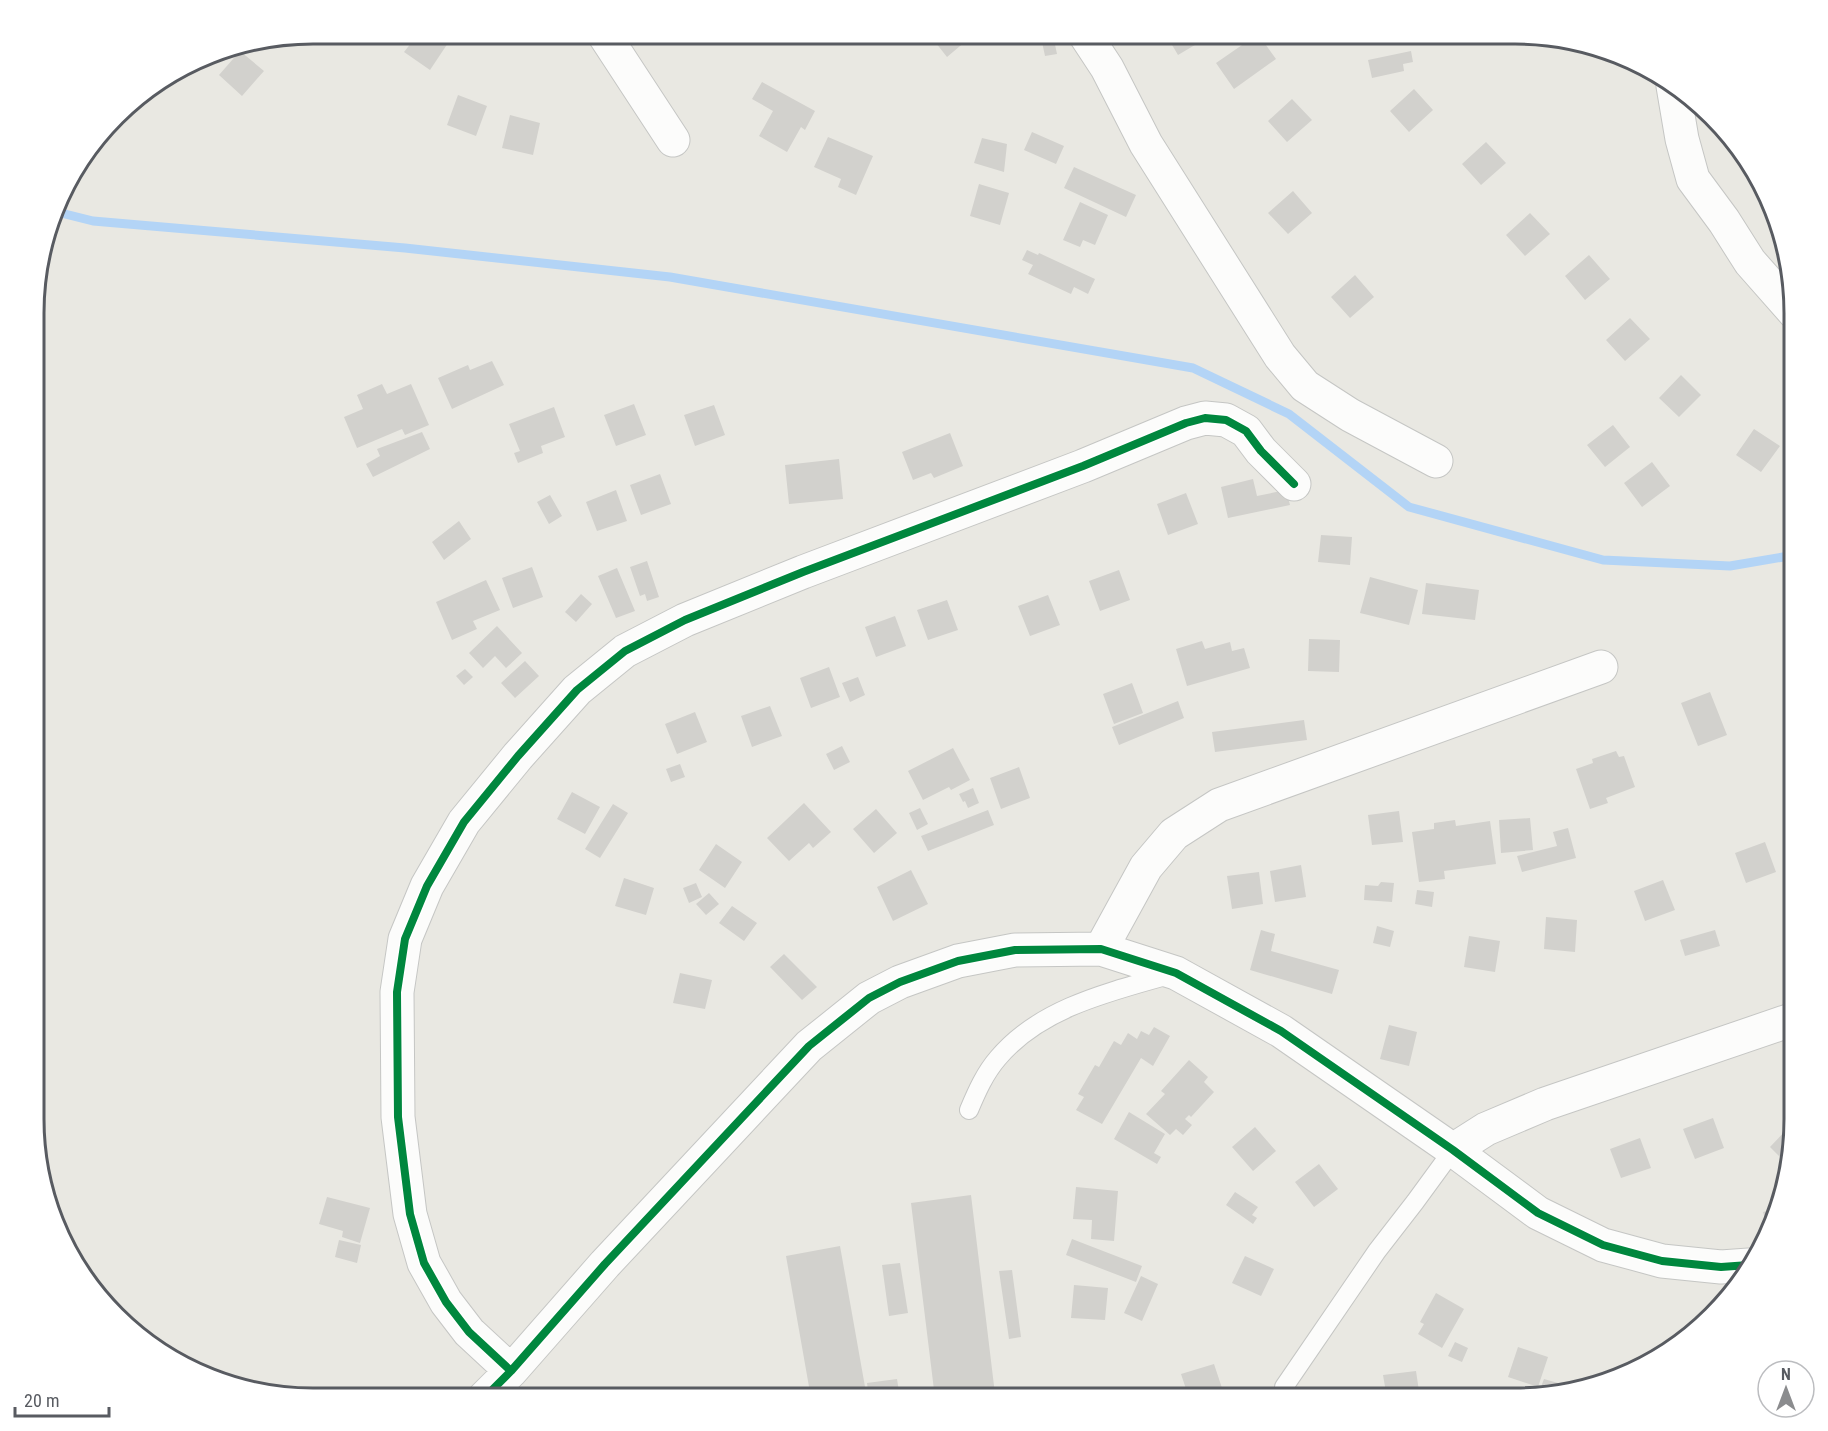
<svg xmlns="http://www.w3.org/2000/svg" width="1828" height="1431" font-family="'Roboto Condensed',sans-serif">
  <rect width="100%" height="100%" fill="#e9e8e2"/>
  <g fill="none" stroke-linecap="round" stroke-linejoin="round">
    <path stroke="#b3d4f6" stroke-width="9" d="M57,212L93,221L405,248L670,277L1193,368L1289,414L1409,507L1603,560L1730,566L1795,555"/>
  </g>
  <path fill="#d2d1cd" d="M419,33H433L448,43L430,70L404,52Z
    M928,33H970L972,36L947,57Z
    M998,33H1036V34L1001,42Z
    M1165,33H1202L1205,39L1178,55Z
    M1258,34L1276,59L1234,89L1216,63Z
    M1053,35L1057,54L1045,56L1041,37Z
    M240,51L264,71L242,96L219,75Z
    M1411,51L1413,62L1403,64L1404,71L1372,78L1368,60Z
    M762,82L815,111L805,130L801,127L787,152L759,136L773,111L752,99Z
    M1414,89L1433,110L1409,132L1390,111Z
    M458,95L487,106L476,136L447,125Z
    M1292,99L1312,120L1287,142L1268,121Z
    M510,115L540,123L533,155L502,148Z
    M1032,132L1064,146L1056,164L1024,150Z
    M828,137L873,156L856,195L838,187L841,179L814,167Z
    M982,138L1007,144L1004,172L974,163Z
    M1486,142L1506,163L1481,185L1462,164Z
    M1074,167L1136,195L1126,217L1064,188Z
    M979,184L1009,193L1000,225L970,216Z
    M1293,191L1312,213L1288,234L1268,213Z
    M1080,202L1108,215L1095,245L1083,240L1080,247L1063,240Z
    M1530,213L1550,234L1525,256L1506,235Z
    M1027,250L1038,255L1039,253L1095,279L1088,294L1074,287L1071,294L1028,274L1033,265L1022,260Z
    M1589,255L1610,279L1585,300L1565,276Z
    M1355,275L1374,297L1350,318L1331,297Z
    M1630,318L1650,339L1625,361L1606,340Z
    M492,361L504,385L452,409L438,378L468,365L470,370Z
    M1681,375L1701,395L1679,417L1659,398Z
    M382,384L387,394L411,384L429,425L405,435L402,429L357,448L344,417L363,409L357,395Z
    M634,404L646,435L616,446L604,415Z
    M714,405L725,435L695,446L684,415Z
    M554,407L565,437L541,446L543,453L518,463L514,453L520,451L509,424Z
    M1613,425L1630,447L1605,467L1587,445Z
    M1754,429L1780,446L1761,472L1736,455Z
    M422,432L430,449L373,477L366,464L380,456L377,449Z
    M950,433L963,466L934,478L931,473L913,480L902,452Z
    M839,459L843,499L789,504L785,465Z
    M1652,462L1670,486L1642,507L1624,483Z
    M660,474L671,504L641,515L630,485Z
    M1253,479L1257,496L1286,490L1290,505L1228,518L1221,487Z
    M616,490L627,521L597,531L586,502Z
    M1186,493L1198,524L1168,535L1157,504Z
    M550,495L562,516L549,524L537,502Z
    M459,521L471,539L444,560L432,542Z
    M1321,535L1352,537L1350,565L1318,562Z
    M647,561L659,597L647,601L645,594L640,596L630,567Z
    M532,567L543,597L513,608L502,578Z
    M617,568L635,611L616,618L598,576Z
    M1119,570L1130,600L1100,611L1089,581Z
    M1370,577L1418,590L1409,625L1360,613Z
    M486,580L500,610L473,621L477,629L452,640L436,602Z
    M1426,583L1479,590L1475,620L1422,614Z
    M581,594L592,604L576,622L565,612Z
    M1048,595L1060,625L1030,636L1018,606Z
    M947,600L958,630L928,640L917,610Z
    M895,616L906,646L876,657L865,627Z
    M497,626L522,653L506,668L495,656L483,668L469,653Z
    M1309,639L1340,640L1339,672L1308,671Z
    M1202,641L1205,649L1230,642L1232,651L1244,648L1250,668L1187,686L1176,649Z
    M525,661L539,676L515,698L501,683Z
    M829,667L840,697L811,708L800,678Z
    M465,669L473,677L464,685L456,676Z
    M858,677L865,695L850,702L842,683Z
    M1132,683L1143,713L1114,724L1103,694Z
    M1710,692L1727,735L1698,746L1681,703Z
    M1178,701L1184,718L1119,745L1112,727Z
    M770,706L782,736L752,747L741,716Z
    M695,712L707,742L677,754L665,724Z
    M1304,720L1307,740L1215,752L1212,732Z
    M842,746L850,762L834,770L826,754Z
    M953,748L970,780L951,790L949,787L923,800L908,771Z
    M1616,751L1619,757L1624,756L1635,787L1606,798L1608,803L1590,809L1576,769L1593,763L1592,759Z
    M680,764L685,777L671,782L666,769Z
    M1019,767L1030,798L1001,809L990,778Z
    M973,788L979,803L968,808L965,801L963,802L959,794Z
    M572,792L600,807L585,834L557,819Z
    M804,803L831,832L813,848L809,843L789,861L767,838Z
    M613,804L628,813L600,858L585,849Z
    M920,808L928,824L917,830L909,813Z
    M876,809L897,833L874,853L853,829Z
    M988,810L994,825L928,851L921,836Z
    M1399,811L1403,842L1372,845L1368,815Z
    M1530,818L1533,850L1501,853L1499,820Z
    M1455,820L1456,826L1490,821L1496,864L1444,871L1445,879L1419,882L1412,832L1434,829V823Z
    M1568,828L1576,858L1522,872L1517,856L1557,846L1553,832Z
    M1765,842L1776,872L1746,883L1735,853Z
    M716,844L742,862L725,888L699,870Z
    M1301,865L1306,897L1275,902L1270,871Z
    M911,870L928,904L893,921L877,887Z
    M1259,872L1263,904L1232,909L1227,876Z
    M624,878L654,888L646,915L615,906Z
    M1663,880L1675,910L1645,921L1634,891Z
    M1381,882L1394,883L1392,902L1364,900L1365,885L1378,886Z
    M696,883L702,897L689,903L683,888Z
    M1417,890L1434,892L1432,907L1415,904Z
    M709,893L719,904L706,915L696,904Z
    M732,906L757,923L744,941L719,923Z
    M1546,917L1577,920L1575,952L1544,949Z
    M1377,926L1394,931L1390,947L1373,943Z
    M1261,930L1275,934L1271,951L1339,970L1332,994L1250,970Z
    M1715,930L1720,946L1685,956L1680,940Z
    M1469,936L1500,941L1495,972L1464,967Z
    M784,954L817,987L802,1000L770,967Z
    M680,973L712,980L705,1009L673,1003Z
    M1389,1025L1417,1032L1409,1066L1380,1059Z
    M1154,1027L1170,1036L1153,1066L1141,1058L1102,1124L1076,1110L1084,1097L1078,1094L1095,1065L1099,1067L1114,1041L1121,1045L1128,1033L1137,1039L1141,1031L1149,1035Z
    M1189,1060L1208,1077L1204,1082L1214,1092L1191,1117L1189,1115L1185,1119L1192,1125L1183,1135L1176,1129L1170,1135L1146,1114L1165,1094L1161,1091Z
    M1129,1112L1165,1134L1154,1153L1161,1157L1157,1164L1114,1139Z
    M1713,1118L1724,1148L1695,1159L1683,1129Z
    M1791,1125L1794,1129V1137L1788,1165L1770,1147Z
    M1255,1127L1276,1151L1253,1171L1232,1147Z
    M1640,1138L1651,1168L1621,1178L1610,1149Z
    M1319,1164L1338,1189L1314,1207L1295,1182Z
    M1076,1187L1118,1191L1114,1241L1091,1239L1092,1220L1073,1219Z
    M1235,1192L1258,1207L1252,1215L1257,1218L1253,1224L1226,1205Z
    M971,1195L995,1394L990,1395V1398H935L911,1203Z
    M327,1197L370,1208L360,1243L342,1237L343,1231L319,1224Z
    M1779,1203L1774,1223L1767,1225L1763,1212L1776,1208L1775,1204Z
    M1072,1239L1142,1266L1136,1282L1066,1255Z
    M339,1240L361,1245L357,1263L335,1257Z
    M840,1246L867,1398H811L786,1256Z
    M1245,1256L1274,1269L1261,1296L1232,1283Z
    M900,1263L908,1313L889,1316L882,1265Z
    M1012,1270L1021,1337L1009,1339L999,1271Z
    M1141,1276L1158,1284L1142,1321L1124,1313Z
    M1074,1285L1108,1288L1105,1320L1071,1318Z
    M1436,1293L1464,1309L1442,1348L1418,1334L1424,1324L1420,1322Z
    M1455,1342L1468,1348L1462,1362L1448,1356Z
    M1518,1347L1548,1357L1538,1387L1508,1377Z
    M1214,1364L1224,1394L1211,1398H1189L1181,1374Z
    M1416,1371L1420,1398H1387L1383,1375Z
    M897,1379L900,1398H869L867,1383Z
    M1544,1379L1558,1383L1555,1390L1539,1392Z"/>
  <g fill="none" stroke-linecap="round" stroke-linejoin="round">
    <g stroke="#c5c6c4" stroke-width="20">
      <path id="service" d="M969,1110C977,1091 985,1073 998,1058C1040,1008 1109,992 1169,975
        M1284,1387L1377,1251L1415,1202L1453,1150"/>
    </g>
    <g stroke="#c5c6c4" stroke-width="35">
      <path id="minor" d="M603,33L673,140
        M1084,33L1107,68L1146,144L1280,356L1305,386L1350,415L1436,461
        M1673,86L1682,139L1693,179L1724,221L1750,262L1795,313
        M1101,949L1146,867L1174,834L1219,805L1601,667
        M1453,1150L1486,1129L1545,1104L1794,1019
        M511,1371L469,1332L446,1302L424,1263L410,1214L398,1117L397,992L405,939L427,886L464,822L518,756L577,690L625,651L685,620L803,572L1083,466L1186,423L1205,418L1226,420L1246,431L1261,451L1294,484
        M484,1398L511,1371L605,1264L809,1046L869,998L900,982L958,961L1015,950L1101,949L1176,973L1281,1031L1453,1150L1538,1213L1603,1245L1662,1261L1721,1267L1749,1265"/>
    </g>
    <use href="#service" stroke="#fcfcfb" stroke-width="18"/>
    <use href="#minor" stroke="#fcfcfb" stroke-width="33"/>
    <g stroke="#fff" stroke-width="11">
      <path id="cycleway" d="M511,1371L469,1332L446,1302L424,1263L410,1214L398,1117L397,992L405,939L427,886L464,822L518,756L577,690L625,651L685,620L803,572L1083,466L1186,423L1205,418L1226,420L1246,431L1261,451L1294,484
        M484,1398L511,1371L605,1264L809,1046L869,998L900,982L958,961L1015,950L1101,949L1176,973L1281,1031L1453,1150L1538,1213L1603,1245L1662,1261L1721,1267L1749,1265"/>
    </g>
    <use href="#cycleway" stroke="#00873e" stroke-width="8"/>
  </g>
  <path d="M0 0H1828V1431H0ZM313 44H1515A269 269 0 0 1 1784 313V1119A269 269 0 0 1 1515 1388H313A269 269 0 0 1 44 1119V313A269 269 0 0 1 313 44Z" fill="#fff" fill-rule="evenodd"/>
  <path fill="none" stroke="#585b61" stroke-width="3" d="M313 44H1515A269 269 0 0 1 1784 313V1119A269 269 0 0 1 1515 1388H313A269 269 0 0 1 44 1119V313A269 269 0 0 1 313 44Z"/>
  <g transform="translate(1786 1389)"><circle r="28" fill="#ffffff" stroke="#bcbdc0" stroke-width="1.5"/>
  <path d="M0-4.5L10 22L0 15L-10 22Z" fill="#8b8c8e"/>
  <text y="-9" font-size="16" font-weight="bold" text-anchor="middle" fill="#585b61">N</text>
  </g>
  <path d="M15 1407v9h94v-9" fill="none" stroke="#585b61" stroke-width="3"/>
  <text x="24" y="1407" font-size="18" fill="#585b61" stroke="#ffffff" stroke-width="4.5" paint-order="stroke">20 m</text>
</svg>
